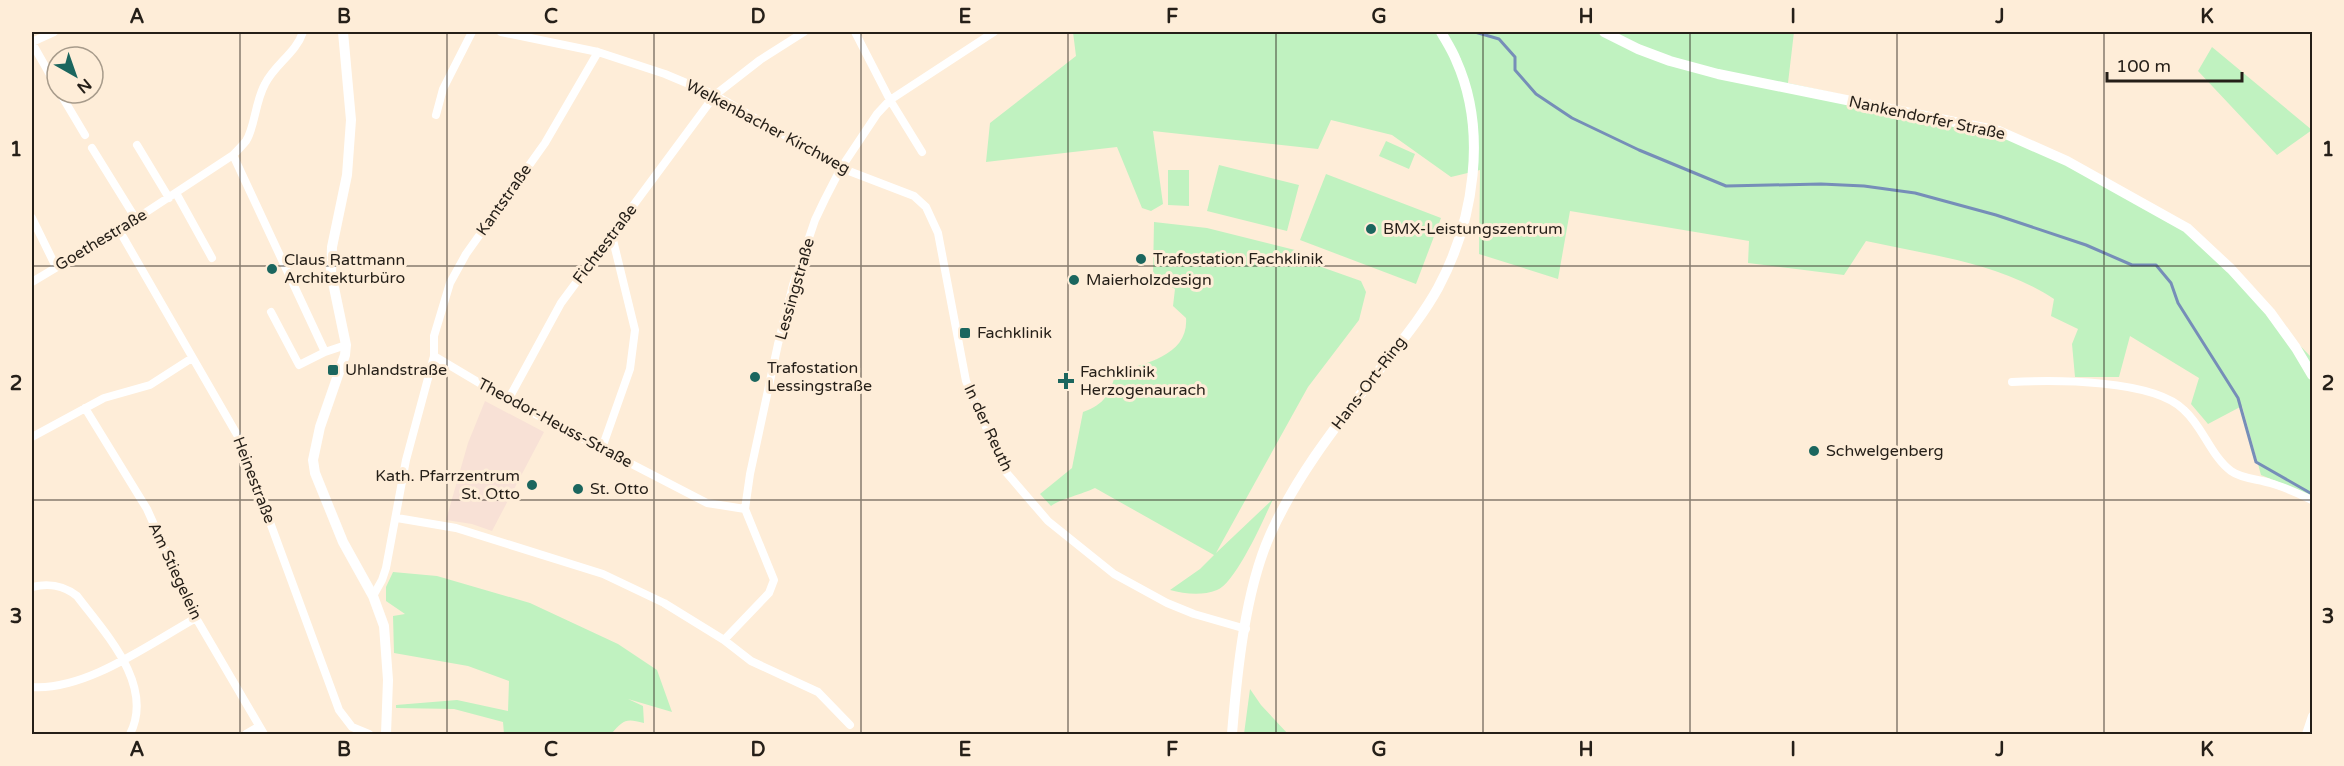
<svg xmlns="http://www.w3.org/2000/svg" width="2344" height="766" font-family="'Varela Round',sans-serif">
  <rect width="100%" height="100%" fill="#feedd8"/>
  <path fill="#f8e1d6" d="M485,401L544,432L492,531L472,524L446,520L468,443Z"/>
  <path fill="#c0f2c0" d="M1073,32H1794L1788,83L2007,130L2188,230L2311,357L2312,496L2261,475L2242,406L2208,424L2191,404L2199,378L2130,336L2119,377H2075L2072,344L2078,329L2051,316L2054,299C2000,263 1930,255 1866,241L1844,275L1748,263L1749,241L1570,211L1558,279L1479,254L1480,170L1451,177L1392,135L1331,120L1318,149L1153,131L1163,204L1151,211L1142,208L1117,147L986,162L990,123L1076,56Z
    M2212,47L2312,130L2277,155L2198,71Z
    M1386,141L1415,154L1409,169L1379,156Z
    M1219,165L1299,185L1287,231L1207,211Z
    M1168,170H1189V206L1168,205Z
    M1326,174L1441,218L1416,284L1300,240Z
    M1154,222L1207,228L1295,250L1296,258L1361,281L1366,292L1359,320L1308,387L1216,553L1273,499C1264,519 1235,584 1217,590C1202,596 1185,594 1170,590L1200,569L1214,555L1095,488C1083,494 1060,499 1051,506L1040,494L1072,468L1083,412C1105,404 1110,394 1116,372C1146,364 1189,355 1186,318L1173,306L1175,289L1153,276Z
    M393,572L437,576L530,603L618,644L657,670L672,712L628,699L643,706L644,723C625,718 624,720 611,734H504L503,722L454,709L396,708V705L457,700L508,711L509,681L468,666L394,653L393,616L405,614L386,601V587Z
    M1250,689L1261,705L1288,734H1244Z"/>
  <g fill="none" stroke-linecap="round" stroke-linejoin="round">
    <path stroke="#768eb8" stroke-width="3" d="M1397,32H1429
      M1475,32L1499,39L1515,57V70L1536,94L1572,118L1639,150L1726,186L1821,184L1864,186L1915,193L1996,215L2086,245L2132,265H2156L2171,283L2178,303L2238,398L2256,462L2312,494"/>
    <path stroke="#fff" stroke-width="8" d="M501,32L598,52L665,74L715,95L841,168L914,196L926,207L938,233L966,381L1005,471L1048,521L1114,574L1167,603L1194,614L1246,629
      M855,32L890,100L922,152
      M32,42L54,32
      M32,43L57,87
      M60,93L85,135
      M436,115L443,89L472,32
      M137,145L169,198
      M92,148L136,219
      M233,155L325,352
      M176,193L212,258
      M32,218L56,267
      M119,230L239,438L339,710L352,727L369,734
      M32,282L119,230L233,155C237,151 242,146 246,141C255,127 255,102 265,84C275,64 296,53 303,32
      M271,312L299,365L325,352L346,345
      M434,356L508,400L707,503L745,509
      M2012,382C2054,380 2153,379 2184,410C2203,427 2211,456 2231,471C2242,479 2258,479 2270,483C2285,487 2299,494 2312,500
      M508,400L561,303L715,95L760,60L804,32
      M85,408L147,509L196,618L264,734
      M32,437L104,398L150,385L192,358
      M602,448L630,369L635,330L612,236
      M397,518L456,528L603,574L664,603L724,640L751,661L818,692L850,725
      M32,587C49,583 63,585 77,596C105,633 155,685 130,734
      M373,596L382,580L386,568L406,460L434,356V336L450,283L466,254L545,143L598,52
      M724,640L769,593L774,580L745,509L750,474L778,344L793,285L815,220L825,199L841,168L877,114L890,100L994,32
      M32,687C86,691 149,644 196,618
      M246,734L258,727
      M2306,734L2312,716"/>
    <path stroke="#fff" stroke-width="10" d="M343,32L351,120L347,175L332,247L331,273L346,345L345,355L320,427L313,460L315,473L343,542L373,596L384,626L388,680L386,734"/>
    <path stroke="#fff" stroke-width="10" d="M1604,32L1638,49L1670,61L1718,74L1999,131L2067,161L2187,228L2231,269L2270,312L2296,348L2312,375
      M1232,734C1237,672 1245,591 1270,535C1297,474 1340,421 1380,369C1400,343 1422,317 1438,288C1474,221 1488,131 1456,60C1452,50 1446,41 1441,32"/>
  </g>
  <path fill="none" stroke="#251f18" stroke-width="1.5" stroke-opacity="0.55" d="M240,32V734M447,32V734M654,32V734M861,32V734M1068,32V734M1276,32V734M1483,32V734M1690,32V734M1897,32V734M2104,32V734M32,266H2312M32,500H2312"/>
  <g fill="#1b665e" stroke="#feedd8" stroke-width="2">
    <circle cx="1371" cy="229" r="6"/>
    <circle cx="1141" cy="259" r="6"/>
    <circle cx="272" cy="269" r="6"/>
    <circle cx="1074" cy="280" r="6"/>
    <rect x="959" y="327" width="12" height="12" rx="3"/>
    <rect x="327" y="364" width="12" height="12" rx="3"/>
    <circle cx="755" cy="377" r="6"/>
    <path d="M1063 372h6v6h6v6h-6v6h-6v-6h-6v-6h6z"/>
    <circle cx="1814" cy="451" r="6"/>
    <circle cx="532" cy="485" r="6"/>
    <circle cx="578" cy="489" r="6"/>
  </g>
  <g text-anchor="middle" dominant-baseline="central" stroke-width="6" stroke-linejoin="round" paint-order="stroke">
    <g font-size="16" fill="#251f18" stroke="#feedd8">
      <text transform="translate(1927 118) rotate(12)">Nankendorfer Straße</text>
      <text transform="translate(768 127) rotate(28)">Welkenbacher Kirchweg</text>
      <text transform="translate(504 200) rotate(-55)">Kantstraße</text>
      <text transform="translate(101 240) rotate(-31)">Goethestraße</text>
      <text transform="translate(605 244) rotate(-53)">Fichtestraße</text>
      <text transform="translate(795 289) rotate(-74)">Lessingstraße</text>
      <text transform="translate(1369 383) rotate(-53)">Hans-Ort-Ring</text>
      <text transform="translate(555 423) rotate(28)">Theodor-Heuss-Straße</text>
      <text transform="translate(988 428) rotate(65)">In der Reuth</text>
      <text transform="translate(254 480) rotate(69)">Heinestraße</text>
      <text transform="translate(175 571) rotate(65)">Am Stiegelein</text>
    </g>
    <g font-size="16" fill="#251f18" stroke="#feedd8" text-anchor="start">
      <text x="1383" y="229">BMX-Leistungszentrum</text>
      <text x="1153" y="259">Trafostation Fachklinik</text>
      <text x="284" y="260">Claus Rattmann<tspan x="284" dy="18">Architekturbüro</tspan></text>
      <text x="1086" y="280">Maierholzdesign</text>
      <text x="977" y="333">Fachklinik</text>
      <text x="767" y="368">Trafostation<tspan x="767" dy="18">Lessingstraße</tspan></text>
      <text x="345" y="370">Uhlandstraße</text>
      <text x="1080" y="372">Fachklinik<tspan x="1080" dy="18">Herzogenaurach</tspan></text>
      <text x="1826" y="451">Schwelgenberg</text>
      <text x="520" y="476" text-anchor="end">Kath. Pfarrzentrum<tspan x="520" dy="18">St. Otto</tspan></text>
      <text x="590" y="489">St. Otto</text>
    </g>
  </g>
  <rect width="2344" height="766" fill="none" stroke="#feedd8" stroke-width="66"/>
  <g transform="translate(75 75) rotate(140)"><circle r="28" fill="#feedd8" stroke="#a79b8b" stroke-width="1.5"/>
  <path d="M0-4.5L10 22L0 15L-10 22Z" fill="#1b665e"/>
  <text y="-9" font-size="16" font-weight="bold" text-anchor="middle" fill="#251f18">N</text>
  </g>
  <path d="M2107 72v9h135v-9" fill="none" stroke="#251f18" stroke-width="3"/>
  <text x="2116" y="72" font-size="18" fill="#251f18" stroke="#feedd8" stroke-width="4.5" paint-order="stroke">100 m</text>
  <rect x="33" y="33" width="2278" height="700" fill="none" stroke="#251f18" stroke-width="2"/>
  <g font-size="20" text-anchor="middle" font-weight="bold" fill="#251f18">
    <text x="137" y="23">A</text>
    <text x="344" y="23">B</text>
    <text x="551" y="23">C</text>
    <text x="758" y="23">D</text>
    <text x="965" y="23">E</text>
    <text x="1172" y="23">F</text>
    <text x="1379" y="23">G</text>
    <text x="1586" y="23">H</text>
    <text x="1793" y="23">I</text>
    <text x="2000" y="23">J</text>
    <text x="2207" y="23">K</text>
    <text x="16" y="156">1</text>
    <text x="2328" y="156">1</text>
    <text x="16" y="390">2</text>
    <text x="2328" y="390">2</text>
    <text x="16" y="623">3</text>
    <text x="2328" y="623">3</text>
    <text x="137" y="756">A</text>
    <text x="344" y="756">B</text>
    <text x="551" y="756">C</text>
    <text x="758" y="756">D</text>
    <text x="965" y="756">E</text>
    <text x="1172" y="756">F</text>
    <text x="1379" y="756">G</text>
    <text x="1586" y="756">H</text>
    <text x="1793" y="756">I</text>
    <text x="2000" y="756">J</text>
    <text x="2207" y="756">K</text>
  </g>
</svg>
